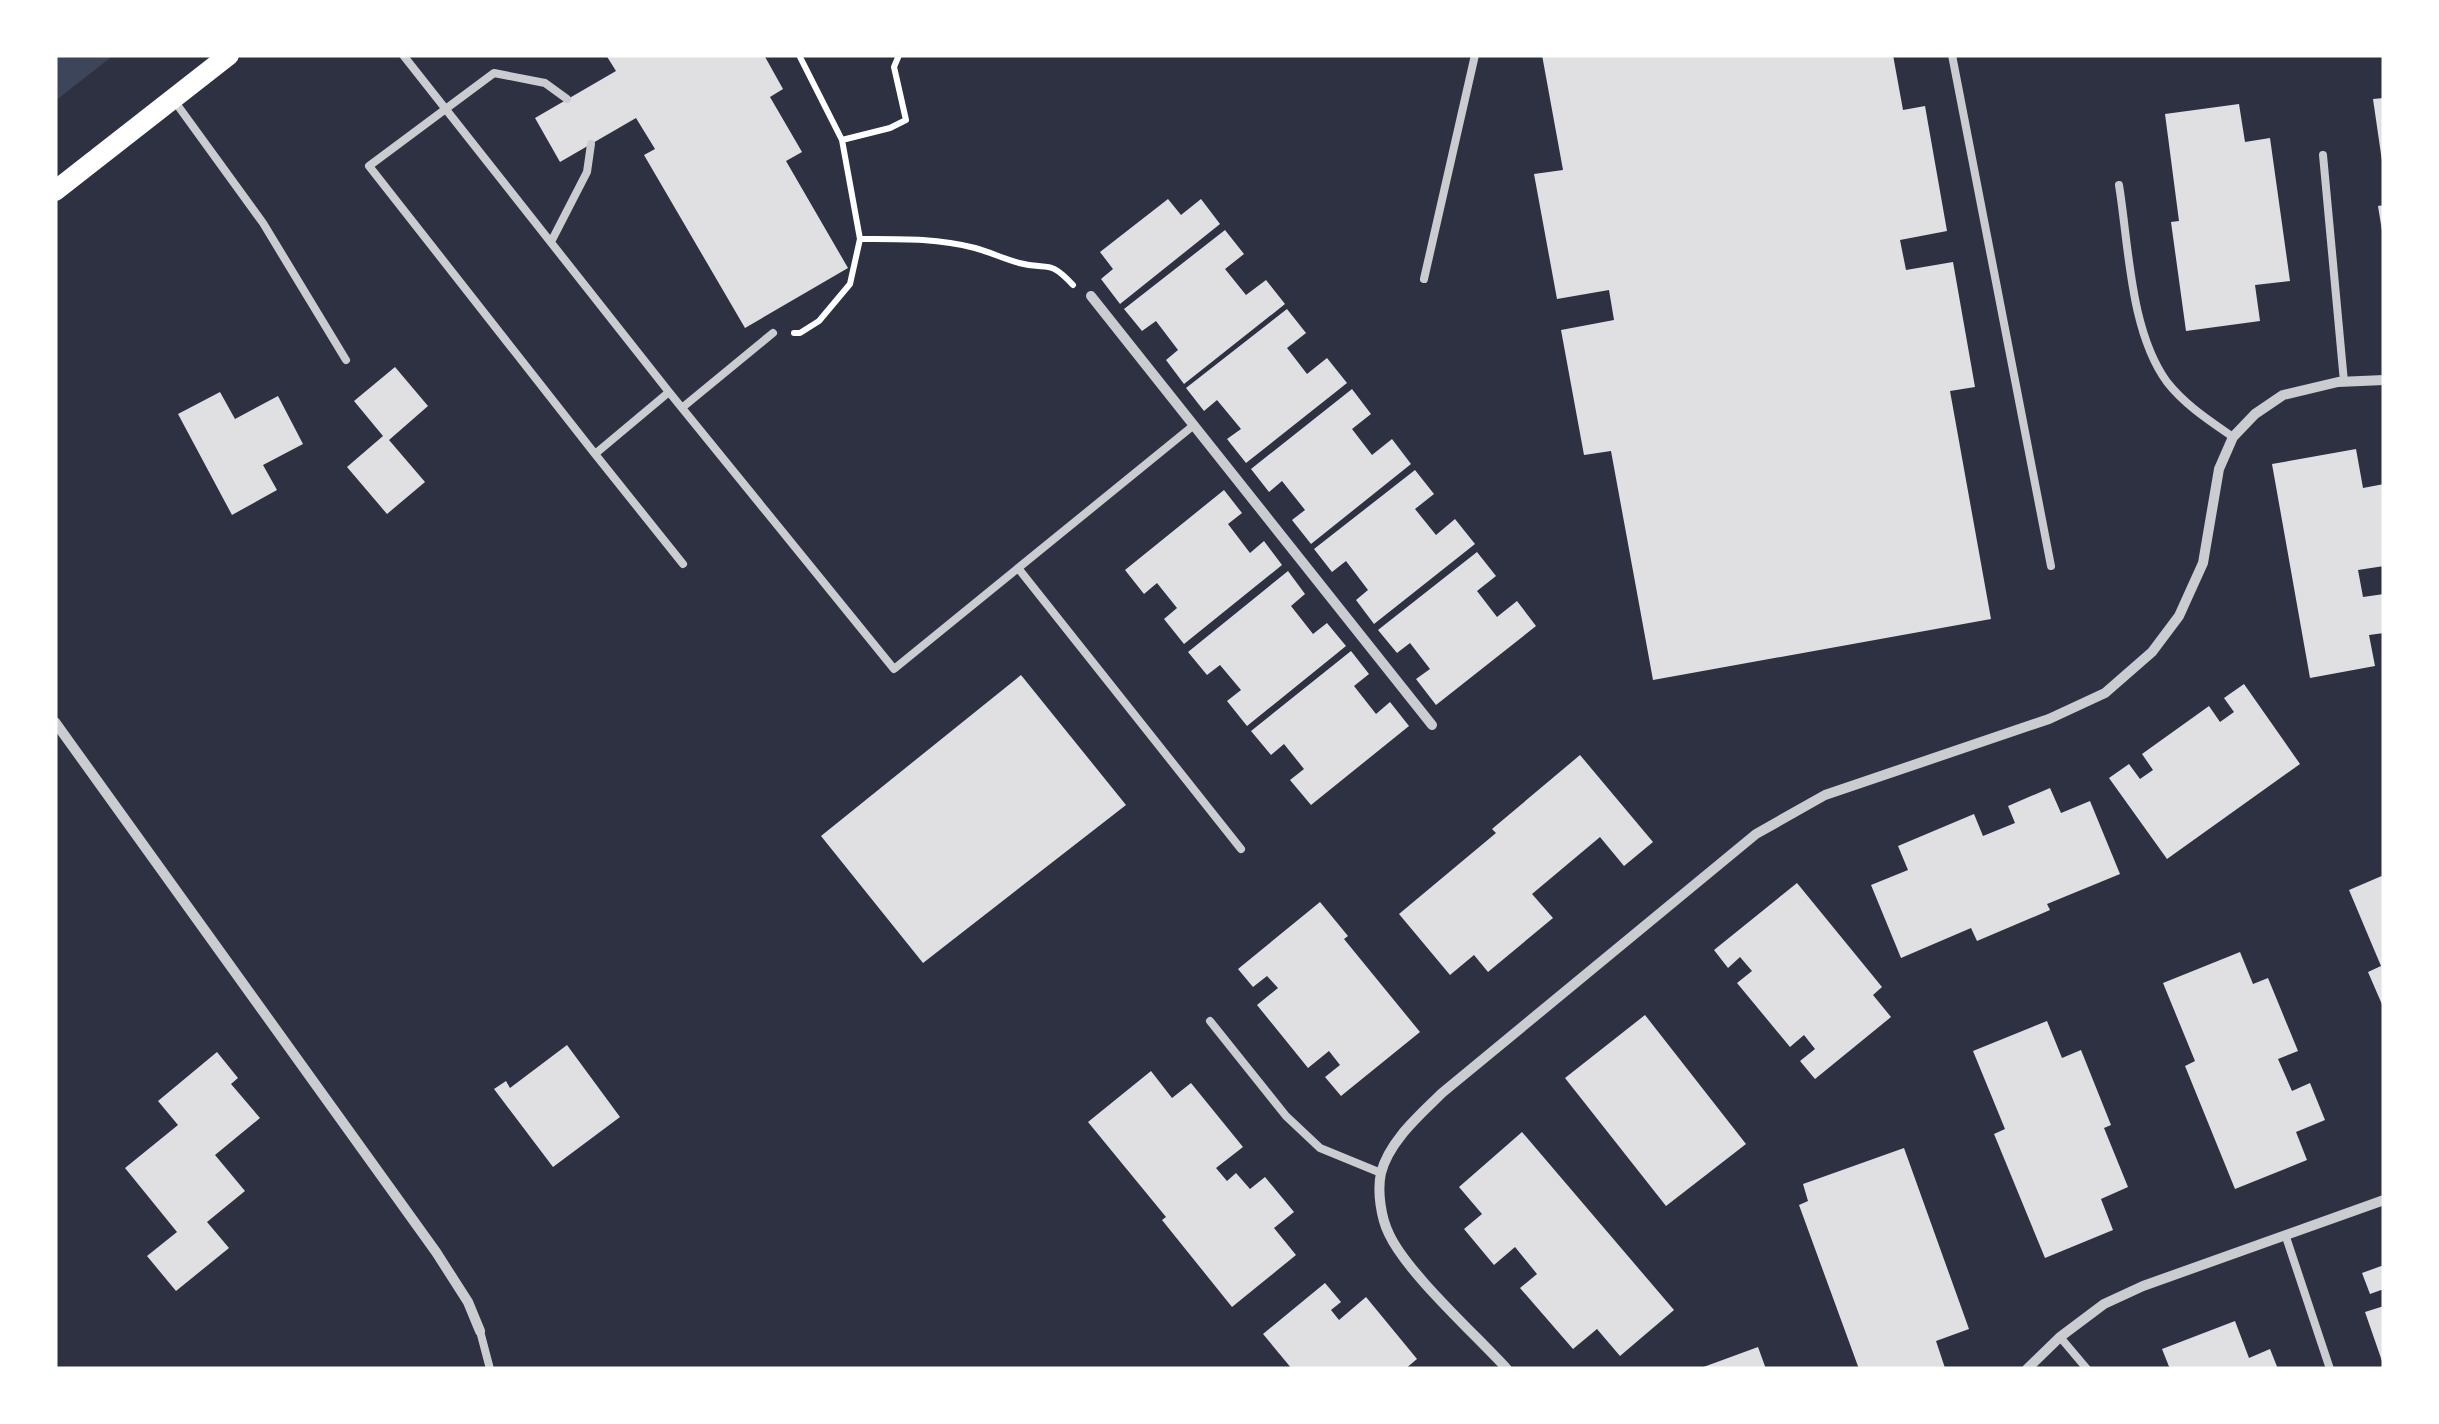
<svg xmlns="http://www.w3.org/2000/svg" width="2439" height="1424" font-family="Mulish,sans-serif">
  <rect width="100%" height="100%" fill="#2d3142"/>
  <path fill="#3c4559" d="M55,55H114L55,101Z"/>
  <path fill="#e0e0e3" d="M606,55H764L783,89L770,97L802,152L786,161L848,268L745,328L644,155L655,149L636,118L560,162L535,118L616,71Z
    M1542,55H1893L1903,110L1925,106L1947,231L1900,240L1906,270L1953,262L1975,387L1950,391L1991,619L1653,680L1611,451L1584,455L1561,330L1614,320L1609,290L1557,299L1534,174L1563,170Z
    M2384,98V160L2382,161L2373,99Z
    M2239,104L2245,142L2270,138L2290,281L2255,285L2260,321L2186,331L2171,222L2179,221L2165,114Z
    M1168,199L1181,215L1201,199L1220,224L1120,304L1101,279L1113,269L1100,252Z
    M2384,205V231H2382L2378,206Z
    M1225,230L1244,254L1225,269L1246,295L1266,280L1285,304L1184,384L1166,360L1178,350L1156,321L1142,331L1124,309Z
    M1287,309L1306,333L1287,348L1307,374L1327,358L1347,383L1246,463L1227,439L1241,429L1217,400L1204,411L1186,388Z
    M395,367L428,406L389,440L425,482L387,514L347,467L383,436L354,401Z
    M1352,389L1371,414L1352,429L1372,455L1392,439L1411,464L1311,544L1292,520L1305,510L1282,481L1269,492L1251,469Z
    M220,392L235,419L278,396L303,444L263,465L277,490L232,515L178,414Z
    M2356,449L2363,488L2384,484V566L2358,570L2363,597L2384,594V633L2369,635L2375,666L2310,678L2272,464Z
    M1415,470L1434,494L1415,509L1436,535L1455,519L1475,544L1374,624L1356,600L1368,590L1346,561L1332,572L1314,549Z
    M1224,490L1242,513L1228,524L1250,553L1264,541L1282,565L1184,644L1164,619L1177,608L1157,583L1144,594L1125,570Z
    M1477,552L1496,576L1477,591L1497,617L1517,601L1536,626L1436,705L1416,679L1430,669L1410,643L1397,653L1378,630Z
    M1288,571L1305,594L1291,606L1313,634L1327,623L1346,646L1247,726L1227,701L1241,690L1220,665L1207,675L1188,652Z
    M1351,651L1369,674L1354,686L1376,714L1390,702L1409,726L1311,805L1290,780L1304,769L1284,744L1271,755L1251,731Z
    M1021,675L1126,805L923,963L821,836Z
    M2244,684L2300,764L2167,859L2109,778L2129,764L2140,779L2153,770L2142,754L2209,706L2220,722L2234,712L2224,698Z
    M1580,755L1653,842L1624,866L1600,837L1532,894L1553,918L1488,972L1474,955L1450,975L1399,914L1496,833L1492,829Z
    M2050,788L2061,813L2090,801L2120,874L2047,904L2050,910L1977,941L1971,928L1901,958L1871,885L1908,870L1898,846L1974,814L1983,836L2015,823L2008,806Z
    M2384,875V1009L2368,972L2381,966L2349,890Z
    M1797,883L1882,987L1873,995L1891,1017L1815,1079L1800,1061L1815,1049L1804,1035L1790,1047L1737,983L1752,971L1740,957L1728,968L1714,950Z
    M1320,902L1348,936L1344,939L1420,1032L1341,1096L1325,1077L1340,1065L1329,1051L1308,1068L1257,1005L1278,988L1267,976L1253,987L1238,969Z
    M2240,952L2253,984L2268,978L2298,1051L2278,1059L2292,1091L2310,1083L2325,1120L2296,1132L2307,1160L2235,1189L2185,1066L2195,1061L2163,983Z
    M1645,1015L1746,1144L1666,1206L1565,1078Z
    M2047,1021L2062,1058L2081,1050L2111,1125L2104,1128L2128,1187L2101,1199L2113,1230L2045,1258L1994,1134L2005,1129L1973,1051Z
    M567,1045L620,1117L553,1167L494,1089L506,1081L510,1088Z
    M217,1052L238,1078L231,1084L260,1118L215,1155L245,1191L207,1222L229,1248L176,1291L147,1256L177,1232L125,1168L178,1125L158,1101Z
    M1151,1071L1172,1098L1191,1083L1243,1147L1216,1168L1227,1181L1236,1173L1250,1189L1265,1177L1294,1212L1274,1228L1296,1255L1232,1307L1162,1220L1166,1217L1088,1122Z
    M1522,1132L1674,1310L1620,1356L1597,1329L1573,1349L1520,1288L1537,1274L1515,1247L1494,1265L1464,1229L1482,1214L1459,1187Z
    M1904,1148L1969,1329L1936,1341L1945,1368L1859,1369L1799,1205L1808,1201L1803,1184Z
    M2384,1265V1289L2370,1294L2362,1273Z
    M1325,1283L1341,1302L1331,1310L1339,1320L1366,1297L1417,1359L1405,1369H1292L1263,1334Z
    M2384,1306V1363L2383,1364L2365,1312Z
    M2235,1321L2249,1358L2270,1349L2278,1369H2170L2162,1349Z
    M1758,1347L1766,1369H1698Z"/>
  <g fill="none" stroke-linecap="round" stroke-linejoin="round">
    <path stroke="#fff" stroke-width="6" d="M842,140L890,128L906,120L894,67L899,55
      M860,239C899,239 937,238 975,248C990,252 1004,259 1019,263C1049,271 1048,258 1073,285
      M794,333H800L819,321L850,284L860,239L842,140L799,55"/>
    <path stroke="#caccd0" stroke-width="8" d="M403,55L669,392L894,669L1194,425
      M1952,55L2051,566
      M173,99L263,223L346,360
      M567,99L545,83L494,73L369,166L595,454
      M2323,155L2344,382
      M2119,185C2129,247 2130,331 2167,382C2185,405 2210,421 2233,437
      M552,240L587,172L591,144
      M1424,279L1475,55
      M669,392L595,454L683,564
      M683,407L773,333
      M1018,568L1241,849
      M1210,1021L1286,1116L1320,1148L1381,1173
      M2286,1237L2330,1369
      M480,1331L490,1369
      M2060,1337L2087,1369"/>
    <path stroke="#caccd0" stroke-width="10" d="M1091,296L1432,725
      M55,722L436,1252L468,1302L480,1331
      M1507,1369C1476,1335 1407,1273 1389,1234C1381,1218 1377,1191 1381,1173C1389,1141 1420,1115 1442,1093L1756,834L1825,795L2049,719L2105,693L2152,652L2179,616L2203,563L2219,469L2233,437L2255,414L2283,395L2338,382L2384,380
      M2027,1369L2060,1337L2104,1304L2143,1286L2384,1200"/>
    <path stroke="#fff" stroke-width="20" d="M55,191L229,55"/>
  </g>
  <rect width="2439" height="1424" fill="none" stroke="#ffffff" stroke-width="115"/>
</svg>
